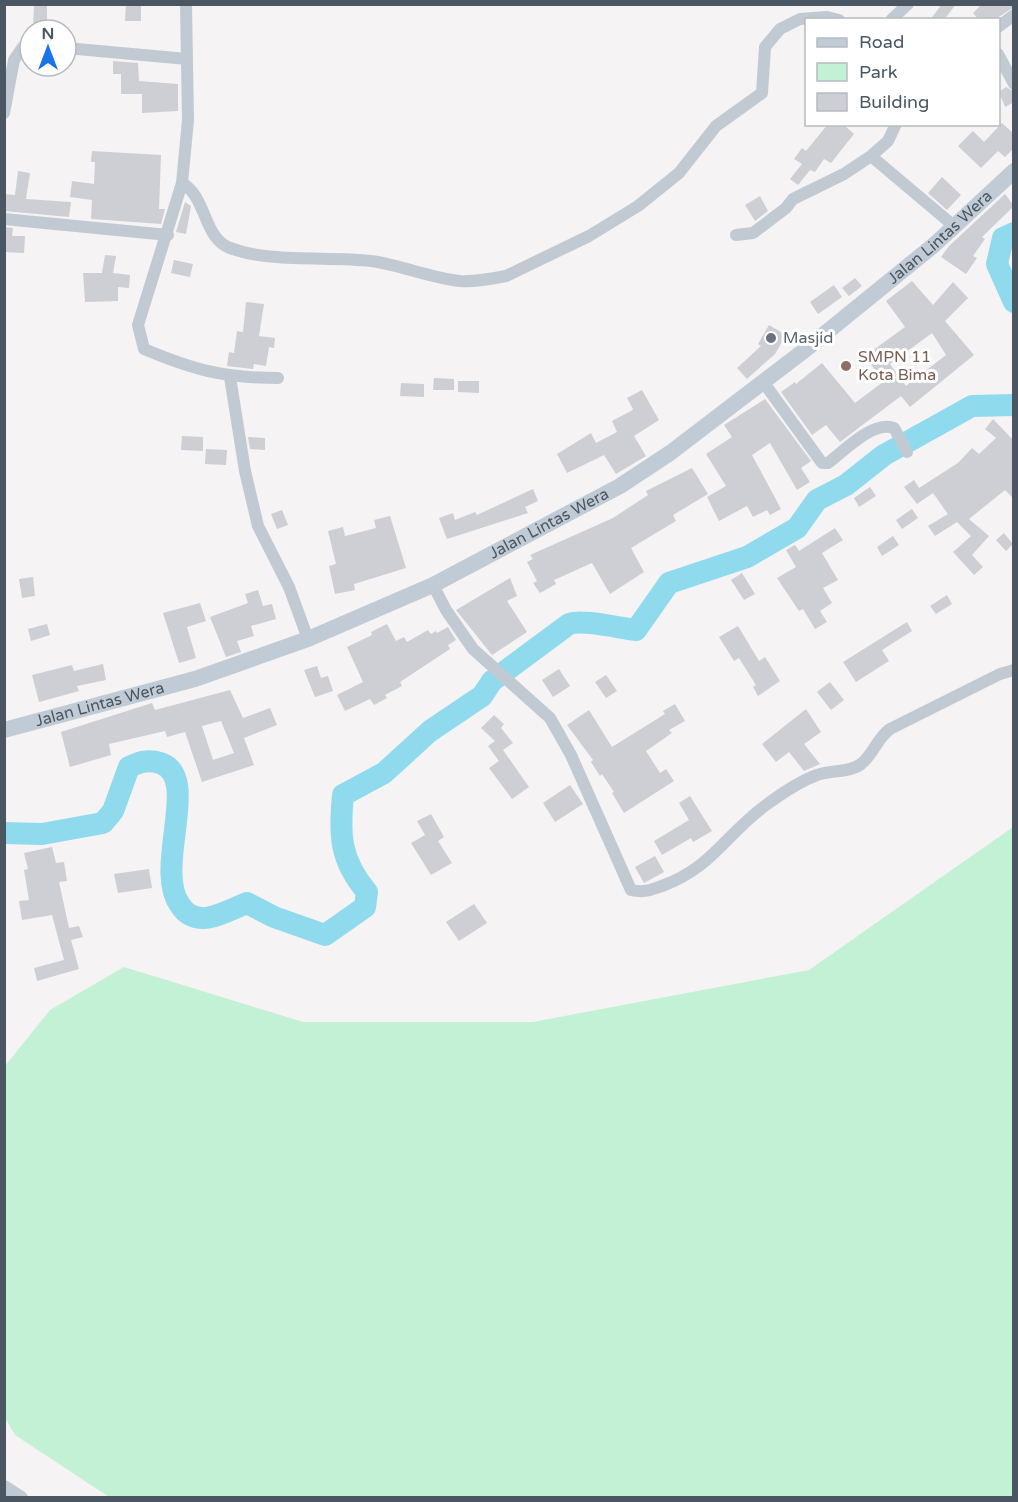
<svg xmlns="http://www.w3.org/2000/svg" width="1018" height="1502" font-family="'Varela Round',sans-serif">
  <rect width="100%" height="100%" fill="#f5f3f3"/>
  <path fill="#c3f1d5" d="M1013,827V1497H109L15,1435L5,1418V1066L50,1010L124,967L303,1022H533L809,970Z"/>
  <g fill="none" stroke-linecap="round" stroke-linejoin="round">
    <path stroke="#90daee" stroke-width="22" d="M1014,233L1003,238L997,264L1014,302
      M4,833L42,834L103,823L113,811L129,767C140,762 148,759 160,763C202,776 153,868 180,905C185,913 192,918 203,918C216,918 234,908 247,903L274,917L325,935L365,907L367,892C340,860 339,835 343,795L384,773L430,731L482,696L492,681L569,624C583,619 618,628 636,630L669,583L747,557L797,528L817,500L846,485L884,455L972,406L1014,405"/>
  </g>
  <path fill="#cdcfd5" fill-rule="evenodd" d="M34,4H47V30H33Z
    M126,4H141V21H125Z
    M942,4H956L944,20H930Z
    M982,4H1014V7L994,20H979L973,13Z
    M113,61L138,63L139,81L178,84V111L142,113V94H121V74H113Z
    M1006,87L1014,92V102L1005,107L999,92Z
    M1002,123L1014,134V148L1005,157L998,151L981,168L958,146L973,131L984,142Z
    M828,124H843L854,134L831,163L824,159L815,172L810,170L798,185L790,179L802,164L794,159L802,148L806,151Z
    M92,151L161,155L159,209H165L161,224L91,219L92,200L70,197L72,181L94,184L95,162H91Z
    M18,171L30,173L26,199L71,202L69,217L4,211V194L15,195Z
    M942,177L961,195L947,210L928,193Z
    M1005,194L1014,206L982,237L985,239L973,256L977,258L966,274L941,257L949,246Z
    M760,196L768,211L755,221L745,205Z
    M185,202L191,206L186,234L176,232Z
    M4,227L13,228L12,236H25L24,253L4,252Z
    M105,255L116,256L113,273L130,275L129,288L118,287V301L85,302L83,273H102Z
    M174,260L193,264L190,277L171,273Z
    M855,278L862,286L849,296L842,288Z
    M912,281L933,305L953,282L968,298L945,321L974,355L910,407L901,396L840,442L826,425L812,435L781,392L795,382L796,384L822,363L855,403L883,382L865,356L905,327L886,301ZM932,333L946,355L906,386L890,364Z
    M834,285L842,297L818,314L810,302Z
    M246,302L264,304L259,336L275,338L274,348L269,347L266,366L254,364L253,369L227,366L229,352L234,353L237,331L243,332Z
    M769,325L786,335L775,354L747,379L737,368L761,346L758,344Z
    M434,378L454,379V390H433Z
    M458,381H479V393L458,392Z
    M401,383L424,384V397L400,396Z
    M642,390L659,420L634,436L646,456L616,474L604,455L567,473L557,454L591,433L596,443L617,432L612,421L631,411L633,409L627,398Z
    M765,399L811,461L801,468L810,482L797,490L770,443L752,455L781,509L770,515L767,510L753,517L747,506L719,521L707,497L726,486L706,454L732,437L724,425Z
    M993,419L1014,441V499L1005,490L969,519L989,536L972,555L983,567L974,575L953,552L971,536L957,522L935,536L928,526L948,514L933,493L917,504L904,487L914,480L919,488L958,463L972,448L979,454L996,438L985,429Z
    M182,436L203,437V451L181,450Z
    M248,437L265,438V450L250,449Z
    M206,449L227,450L226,465L205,464Z
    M692,468L708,494L673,515L676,521L631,548L644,572L610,594L592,563L554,580L556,584L540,593L533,583L537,581L527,562L533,559L530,555L613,518L648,495L646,491Z
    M870,487L876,496L859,507L854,498Z
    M533,489L538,501L525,507L528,513L447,539L439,518L453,513L455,520L475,512L477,515Z
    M912,509L918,518L902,529L896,520Z
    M282,510L288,525L277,529L271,514Z
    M390,516L406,568L354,584L355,590L335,594L329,566L336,564L328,531L343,527L345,536L376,528L374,520Z
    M835,528L843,540L822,553L838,580L823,588L832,603L820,611L827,622L815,629L803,609L799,611L777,578L796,567L786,550L795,545L799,551Z
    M1004,533L1013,544L1006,551L996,540Z
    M893,536L899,545L882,556L877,547Z
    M742,573L755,594L744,600L731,580Z
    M33,577L35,596L22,598L19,579Z
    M510,578L517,596L507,601L527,632L492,655L456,610Z
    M258,590L263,606L272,604L276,619L251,626L254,636L237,641L241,652L226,657L210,617L248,603L245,594Z
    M947,595L952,604L936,614L930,606Z
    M200,603L206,621L187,627L196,658L179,663L163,613Z
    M907,622L912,631L882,650L889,661L856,682L843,662Z
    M47,624L50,635L31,641L28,629Z
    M387,624L396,641L404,637L407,642L428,630L431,634L436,631L437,633L448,627L456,640L448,645L450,649L400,682L402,686L385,695L387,698L374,705L370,699L345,711L337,695L363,682L347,647L372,635L371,632Z
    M738,626L759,661L765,657L780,681L758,696L753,687L756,685L739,658L734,661L719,637Z
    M103,664L106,680L77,686L79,691L39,702L32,675L72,665L74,671Z
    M317,666L321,678L328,676L333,691L315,697L304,670Z
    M559,669L570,686L553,697L542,680Z
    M606,675L617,691L606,698L595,682Z
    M830,682L844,700L831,710L817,692Z
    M230,690L243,718L270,708L277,725L244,738L254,765L202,782L185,732L167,737L165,731L109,744L111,755L70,767L61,732L152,703L155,710ZM221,721L234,753L213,760L202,726Z
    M675,704L685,721L669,730L672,733L646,751L660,773L666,769L674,781L624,813L612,793L614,792L602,774L600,776L591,762L593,760L567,725L589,710L612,747L665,714L663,711Z
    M806,709L821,732L804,744L820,764L804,771L789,752L776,762L762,744Z
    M494,715L504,724L501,728L513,743L503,750L529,787L512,799L489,768L499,761L488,746L495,741L481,728Z
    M570,785L583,804L555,822L543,803Z
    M690,796L712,831L693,842L691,838L662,855L654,841L689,820L679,803Z
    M431,814L444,837L438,841L452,863L431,875L411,843L425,835L417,821Z
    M52,847L56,863L64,862L67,881L59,882L69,928L79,926L83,937L71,940L79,969L37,981L34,968L64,960L52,915L22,920L19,901L29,900L24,870L28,869L24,853Z
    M655,856L664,872L644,883L635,867Z
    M149,869L152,888L118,893L114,874Z
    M474,904L487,923L459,941L446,922Z"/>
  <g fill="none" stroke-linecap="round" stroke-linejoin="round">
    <path stroke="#c1cad2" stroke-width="12" d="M186,4L188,120L182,183L138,325L144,349C194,370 224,378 278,378
      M891,20L908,4
      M998,27L1014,15
      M66,48L187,59
      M998,54L1014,84
      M4,113L14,60L23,47L30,46
      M896,124L888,141L871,156L954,226
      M182,183C207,197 203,238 230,248C269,263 329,256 371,261C401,265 430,278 460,281C475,282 491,279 506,276L589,236L638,206L679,173L716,126L762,93L765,47L780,29L800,19L827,17L839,20
      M4,219L168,235
      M736,235L753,233L786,208L793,199L844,174L871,156
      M230,377L245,471L258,526L289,587L308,639
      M764,383L822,463H828C844,451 873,420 894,428L907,452
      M433,585L446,610L473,649L550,718L571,755L631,890C643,893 651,890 662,886C712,868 726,834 766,805C781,794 800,781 817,775C830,770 850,773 861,764C874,754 877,738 890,729L1000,674L1014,670"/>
    <path stroke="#c1cad2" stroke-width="14" d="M4,1487L21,1498"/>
    <path stroke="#c1cbd6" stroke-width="16" id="s1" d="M4,730L195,679L308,639L433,585L620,486L670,453L801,353L934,245L1014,171"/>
  </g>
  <circle fill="#6b7280" stroke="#fff" stroke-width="2" cx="771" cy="338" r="6"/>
  <circle fill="#8d6e63" stroke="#fff" stroke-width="2" cx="846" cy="366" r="6"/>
  <g text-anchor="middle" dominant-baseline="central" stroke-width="6" stroke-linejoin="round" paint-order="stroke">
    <g font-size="16" fill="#4a5661" stroke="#fff">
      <text stroke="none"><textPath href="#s1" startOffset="1071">Jalan Lintas Wera</textPath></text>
      <text stroke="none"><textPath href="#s1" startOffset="585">Jalan Lintas Wera</textPath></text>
      <text stroke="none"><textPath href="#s1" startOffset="99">Jalan Lintas Wera</textPath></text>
    </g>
    <g font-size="16" fill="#5b616d" stroke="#fff" text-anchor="start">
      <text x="783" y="338">Masjid</text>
    </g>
    <g font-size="16" fill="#785e54" stroke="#fff" text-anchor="start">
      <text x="858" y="357">SMPN 11<tspan x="858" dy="18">Kota Bima</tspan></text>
    </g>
  </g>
  <rect width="1018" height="1502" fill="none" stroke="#4a5661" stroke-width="12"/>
  <rect x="805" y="18" width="195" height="108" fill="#ffffff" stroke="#b7bbc0" stroke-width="1.5"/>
  <rect x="817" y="38" width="30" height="9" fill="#c1cbd6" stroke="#b7bbc0" stroke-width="1.5"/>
  <text x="859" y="48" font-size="18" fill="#4a5661">Road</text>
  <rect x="817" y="63" width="30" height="18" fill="#c3f1d5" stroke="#b7bbc0" stroke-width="1.5"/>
  <text x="859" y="78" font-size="18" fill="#4a5661">Park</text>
  <rect x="817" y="93" width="30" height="18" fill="#cdcfd5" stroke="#b7bbc0" stroke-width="1.5"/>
  <text x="859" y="108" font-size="18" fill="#4a5661">Building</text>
  <g transform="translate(48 48)"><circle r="28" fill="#ffffff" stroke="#b7bbc0" stroke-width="1.5"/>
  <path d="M0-4.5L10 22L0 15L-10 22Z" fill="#1a73e8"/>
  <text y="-9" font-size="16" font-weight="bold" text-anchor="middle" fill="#4a5661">N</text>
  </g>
</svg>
